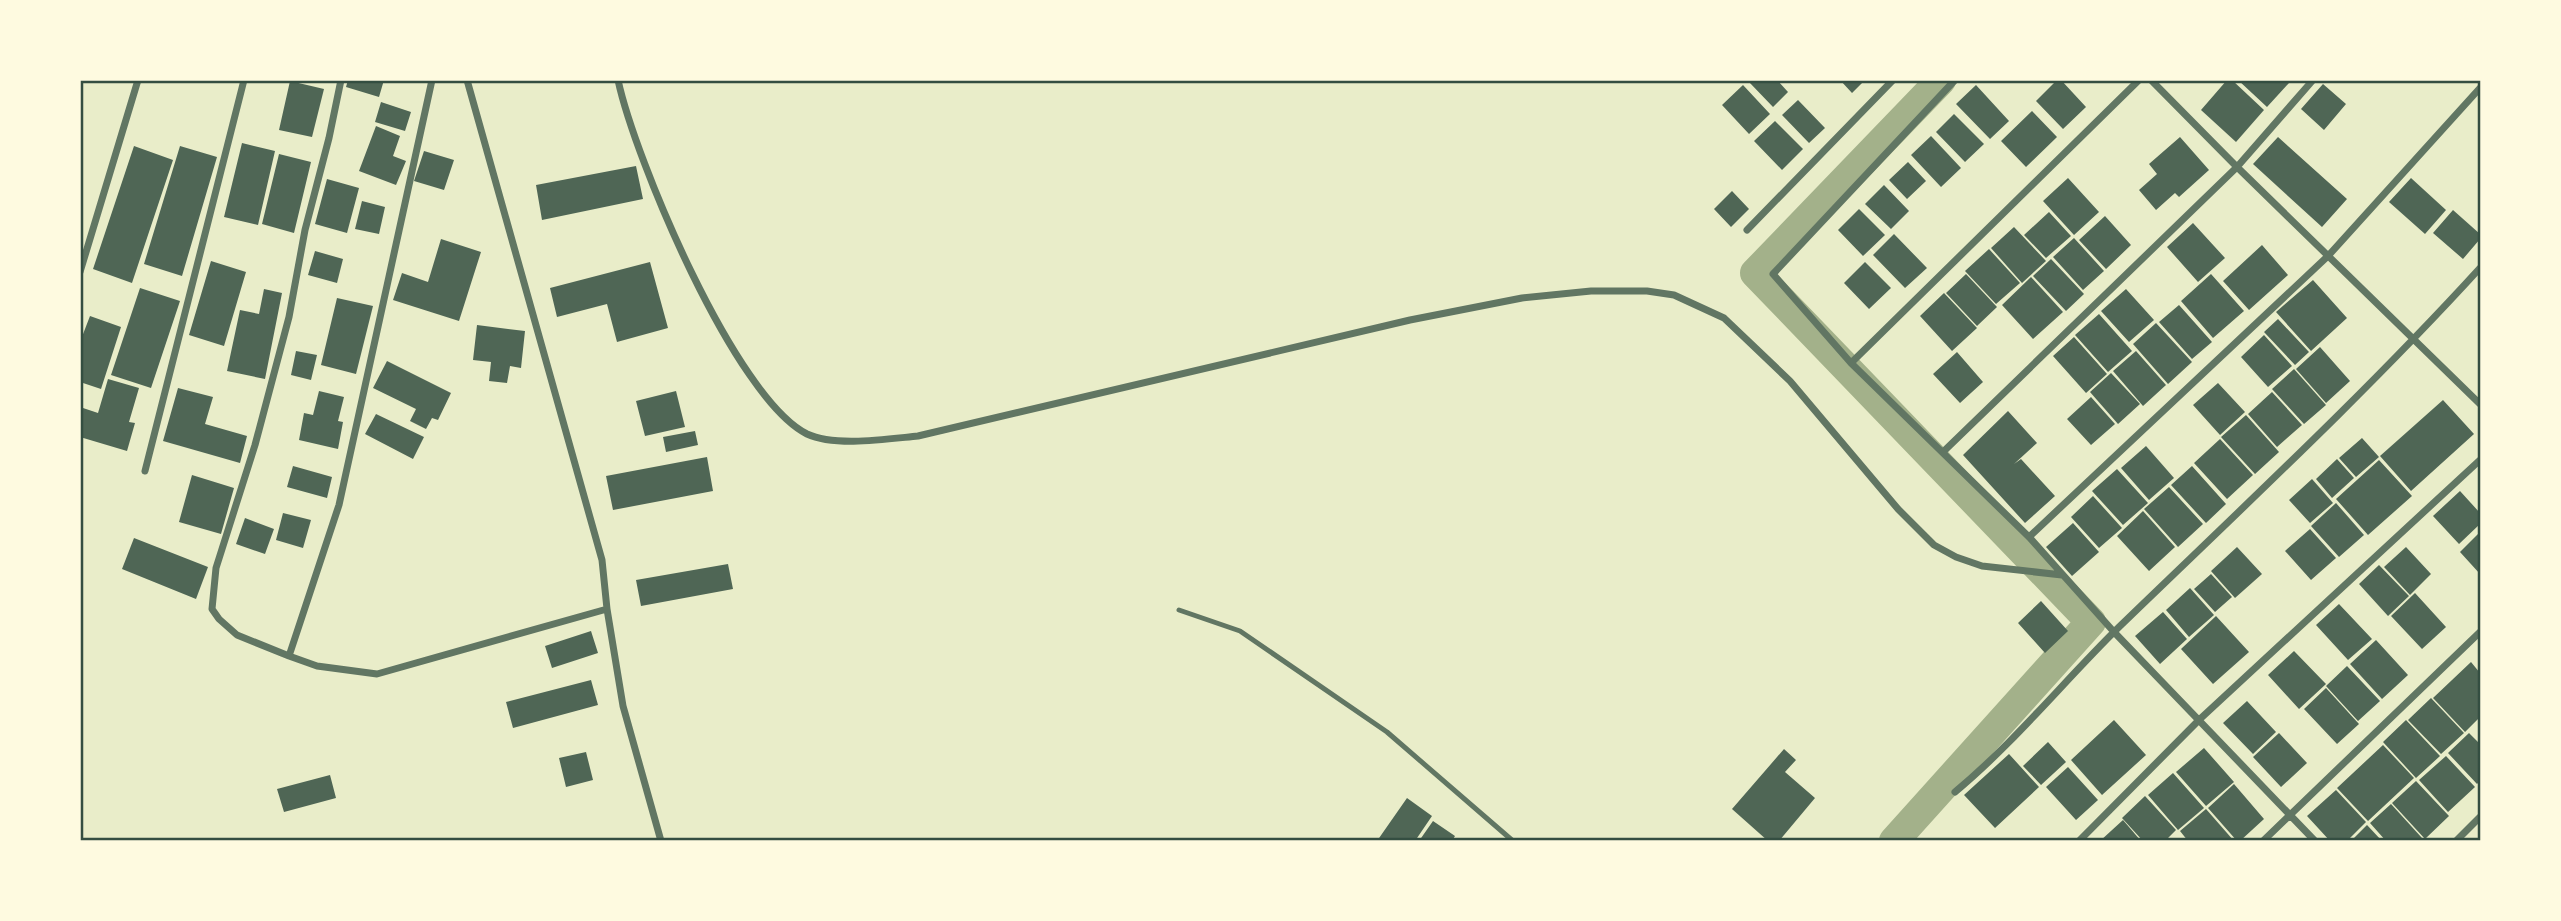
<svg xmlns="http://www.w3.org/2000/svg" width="2561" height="921" font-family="'Source Serif 4',serif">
  <rect width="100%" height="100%" fill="#e9edc9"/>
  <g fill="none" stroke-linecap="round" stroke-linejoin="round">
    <path stroke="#a3b18a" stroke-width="30" d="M1894,841L2091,622L1755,273L1941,80"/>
  </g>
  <path fill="#4f6655" d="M348,80H384L379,97L346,87Z
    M1750,80H1777L1788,92L1773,107L1749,82Z
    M1840,80H1865L1852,93Z
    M2057,80H2061L2086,107L2063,129L2036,101Z
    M2227,80H2232L2264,110L2236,142L2201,110Z
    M2238,80H2287L2289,83L2267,107Z
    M290,81L324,89L312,137L279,130Z
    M2323,84L2346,104L2324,130L2301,109Z
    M1743,85L1770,114L1749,134L1722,105Z
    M1976,85L2009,121L1990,139L1956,104Z
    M1798,100L1825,128L1809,143L1782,115Z
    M381,102L411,112L405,131L375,122Z
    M2032,111L2057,137L2026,167L2001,141Z
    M1954,114L1984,144L1965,162L1936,132Z
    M1775,121L1803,149L1782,170L1754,141Z
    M376,126L400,136L393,156L406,161L396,185L359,171Z
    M1931,136L1961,168L1941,187L1911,155Z
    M2180,137L2209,170L2179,197L2175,193L2156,210L2139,190L2157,174L2149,164Z
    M2278,137L2347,199L2322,227L2253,164Z
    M242,143L275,151L258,225L224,217Z
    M134,146L173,160L132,283L93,269Z
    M180,146L217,157L182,276L144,264Z
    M424,151L454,160L444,190L414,181Z
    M279,154L311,162L294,233L262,224Z
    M1908,162L1926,181L1907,199L1889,180Z
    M636,166L643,199L542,220L536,185Z
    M2068,178L2099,212L2074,235L2043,201Z
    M2411,178L2446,210L2425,234L2389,202Z
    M327,179L359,188L347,233L315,224Z
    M1884,185L1909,211L1891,229L1865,204Z
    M1732,191L1749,209L1731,227L1714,209Z
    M362,201L385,207L379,234L355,229Z
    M1859,209L1885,235L1863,256L1838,230Z
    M2453,210L2480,234V239L2463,259L2433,233Z
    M2049,212L2071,236L2046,258L2024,235Z
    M2105,216L2131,245L2106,269L2079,240Z
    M2193,223L2225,258L2198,282L2167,247Z
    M2014,227L2046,261L2022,283L1991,248Z
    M1894,234L1927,268L1905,288L1873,255Z
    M2074,238L2104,271L2083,290L2053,257Z
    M441,239L481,252L459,321L393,300L402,273L428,282Z
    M2262,245L2288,275L2249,310L2223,281Z
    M1989,249L2020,283L1996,304L1965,271Z
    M315,251L343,259L337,283L308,275Z
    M2051,259L2084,294L2066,311L2033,276Z
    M211,261L246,272L224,346L189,335Z
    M650,262L668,328L617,342L607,304L557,317L550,288Z
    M1865,262L1891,288L1869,309L1844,283Z
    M1966,274L1997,307L1977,326L1946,293Z
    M2211,274L2244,311L2213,338L2181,301Z
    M2031,277L2063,312L2033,339L2002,305Z
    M2313,280L2347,318L2311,351L2276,312Z
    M140,288L180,301L151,388L111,375Z
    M264,289L282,293L265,379L227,371L240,310L259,314Z
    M2126,289L2154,320L2129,342L2101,311Z
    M1944,293L1977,328L1952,351L1920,316Z
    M337,298L373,306L356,374L321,365Z
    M2179,305L2212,342L2192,359L2159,322Z
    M2099,314L2132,351L2108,372L2075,335Z
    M90,316L121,327L101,389L80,382V342Z
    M2278,319L2309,352L2295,365L2264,332Z
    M2156,323L2192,362L2168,384L2133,344Z
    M477,325L525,331L521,368L510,366L507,383L489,381L491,362L473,360Z
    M2264,335L2292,366L2268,387L2241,357Z
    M2074,337L2107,374L2086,393L2053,356Z
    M2320,347L2350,381L2326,403L2296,369Z
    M296,351L317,355L311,380L291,375Z
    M2136,351L2166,385L2143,406L2113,371Z
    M1957,352L1983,382L1960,403L1933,374Z
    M387,361L451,393L438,420L432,418L426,429L410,421L416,409L373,388Z
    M2294,369L2326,405L2304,424L2272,389Z
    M2111,373L2140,404L2118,424L2090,392Z
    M108,379L139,388L129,422L135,423L127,451L80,437V407L98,413Z
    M2218,383L2245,412L2220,435L2193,405Z
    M178,388L213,397L205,424L247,436L240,463L163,441Z
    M319,391L344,397L338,421L343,422L338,449L299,440L304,413L313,415Z
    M676,391L685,427L645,436L636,401Z
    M2272,392L2302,425L2277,447L2248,414Z
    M2091,397L2115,424L2091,445L2067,419Z
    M2443,400L2474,434L2411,491L2380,456Z
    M2008,411L2037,443L2014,464L2021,459L2055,496L2025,523L1963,455Z
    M376,414L424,437L413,459L365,434Z
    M2246,415L2279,452L2255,474L2221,437Z
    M695,431L698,445L666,452L663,437Z
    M2362,438L2379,457L2356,477L2339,458Z
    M2220,439L2253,475L2227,499L2194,463Z
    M2146,446L2174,478L2149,500L2121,468Z
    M707,457L713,491L613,510L606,476Z
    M2337,459L2354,478L2332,498L2316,479Z
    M2379,460L2412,496L2368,535L2336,499Z
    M293,466L332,477L327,498L287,487Z
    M2192,466L2226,504L2206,523L2171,485Z
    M2117,469L2148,503L2123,525L2092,491Z
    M192,475L234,488L221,534L179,522Z
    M2312,479L2333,503L2310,523L2289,500Z
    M2169,487L2203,524L2178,547L2144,509Z
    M2460,491L2480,513V524L2459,544L2433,516Z
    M2093,496L2122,528L2099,548L2071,517Z
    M2336,503L2364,535L2339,557L2311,526Z
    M2143,511L2175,547L2149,571L2117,536Z
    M283,513L311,520L303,548L276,540Z
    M245,518L274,529L265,554L236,544Z
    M2073,523L2099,552L2072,576L2046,547Z
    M2310,529L2336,558L2311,580L2285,551Z
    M2480,532V574L2460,552Z
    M134,538L208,567L196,599L122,569Z
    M2237,547L2262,574L2235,598L2211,571Z
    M2406,547L2431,574L2410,595L2384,567Z
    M728,564L733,589L641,606L636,580Z
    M2379,565L2409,596L2388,616L2359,584Z
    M2211,574L2232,597L2215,612L2194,589Z
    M2190,588L2214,615L2189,637L2166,610Z
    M2415,593L2446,627L2422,649L2391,616Z
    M2041,601L2068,631L2045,653L2018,623Z
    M2339,604L2372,639L2348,660L2316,625Z
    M2163,612L2187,639L2160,664L2135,636Z
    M2216,616L2249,652L2213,684L2181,649Z
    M591,631L598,653L552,668L545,646Z
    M2376,640L2408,675L2382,699L2350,664Z
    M2294,651L2326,684L2299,709L2268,675Z
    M2471,662L2480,673V717L2465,732L2433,698Z
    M2347,666L2380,701L2358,721L2326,686Z
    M591,680L598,705L513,728L506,702Z
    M2326,688L2359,724L2337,744L2304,709Z
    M2431,698L2464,733L2441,754L2408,720Z
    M2247,701L2276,732L2253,754L2223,723Z
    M2114,720L2146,755L2102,795L2071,760Z
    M2406,720L2440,756L2416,778L2383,742Z
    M2279,733L2307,763L2281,787L2253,757Z
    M2469,733L2480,744V781L2477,784L2448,753Z
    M2048,742L2066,762L2041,785L2023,766Z
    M2383,745L2414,778L2368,821L2337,788Z
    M2204,748L2234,782L2206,806L2176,772Z
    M1784,749L1796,760L1785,772L1815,798L1779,841H1768L1732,809Z
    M586,752L593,780L566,787L559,758Z
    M2009,754L2039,787L1995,828L1964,795Z
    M2446,756L2475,787L2448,812L2419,780Z
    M2068,767L2098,800L2076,820L2046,787Z
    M2173,773L2204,808L2178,830L2148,795Z
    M330,775L336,798L284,812L277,789Z
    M2416,781L2449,816L2425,839L2392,803Z
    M2234,784L2264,819L2240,841H2237L2208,808Z
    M2336,790L2366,822L2347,841H2330L2307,816Z
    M2145,796L2176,830L2165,841H2143L2122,818Z
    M1407,798L1432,816L1415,841H1377Z
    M2391,804L2422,838L2419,841H2386L2370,823Z
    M2206,809L2234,841H2188L2180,831Z
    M2123,820L2141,841H2100Z
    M1433,821L1455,836L1452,841H1419Z
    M2367,825L2382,841H2351Z"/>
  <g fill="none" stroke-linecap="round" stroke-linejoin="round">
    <path stroke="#617663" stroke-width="5" d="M1179,610L1240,631L1387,732L1513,841"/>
    <path stroke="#617663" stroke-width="7" d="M341,80L329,138L305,230L289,317L255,445L216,568L212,609L219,619L237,635L289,656L317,666L377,674L607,609
      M467,80L602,560L607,609L623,706L661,841
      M618,80C635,159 735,398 807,434C835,447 887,439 918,436L1410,320L1522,298L1591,291H1647L1674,295L1724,318L1790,381L1898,509L1934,545L1956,557L1982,566L2062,575
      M1955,80L1773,274L1851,363L2029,537L2114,632L2315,841
      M2151,80L2237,167L2480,404
      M1747,230L1893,80
      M80,272L138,80
      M1851,363L2139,80
      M1943,452L2237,167L2313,80
      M145,471L244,80
      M2029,537L2328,256L2480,88
      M289,656L339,505L432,80
      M1955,792C2015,742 2064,681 2119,627C2241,509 2366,393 2480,268
      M2079,841L2200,719L2480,460
      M2263,841L2480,632
      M2456,841L2480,817"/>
  </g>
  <rect width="2561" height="921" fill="none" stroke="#fefae0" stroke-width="164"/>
  <rect x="82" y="82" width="2397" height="757" fill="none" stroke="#344e41" stroke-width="2.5"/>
</svg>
